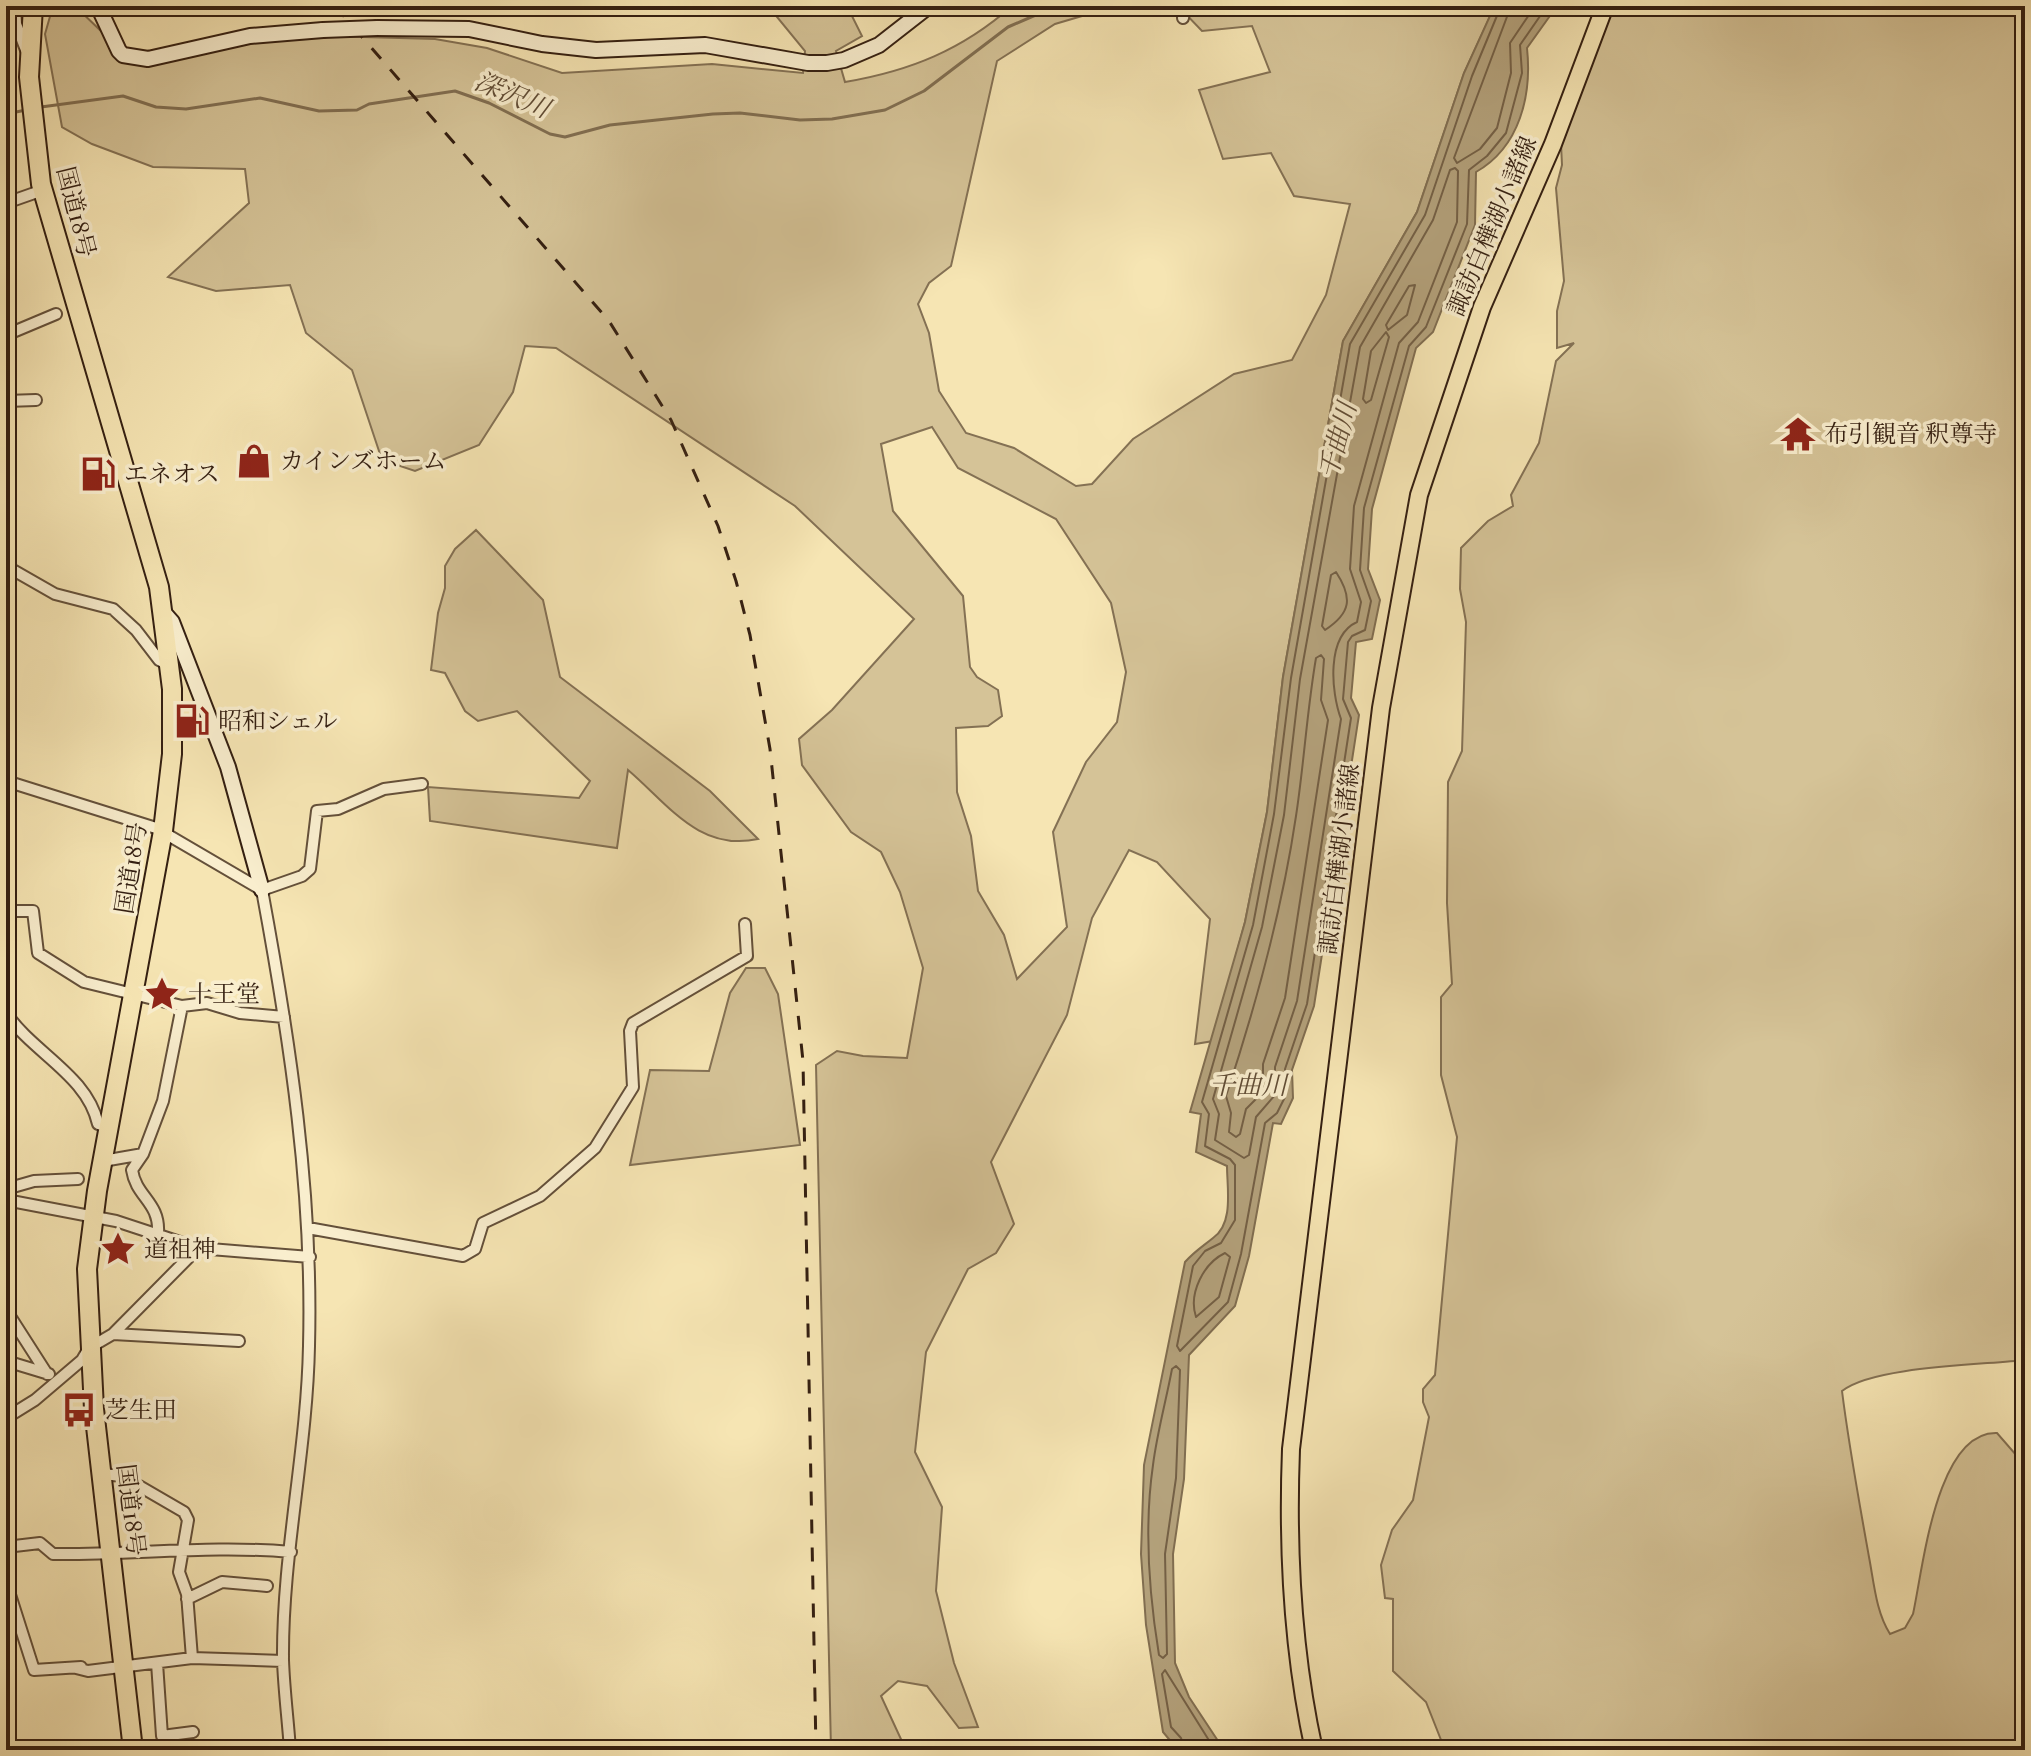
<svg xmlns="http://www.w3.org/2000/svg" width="2031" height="1756" font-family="'IM FELL French Canon','Noto Serif JP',serif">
  <rect width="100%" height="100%" fill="#f6e5b3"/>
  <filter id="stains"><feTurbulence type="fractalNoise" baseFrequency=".0025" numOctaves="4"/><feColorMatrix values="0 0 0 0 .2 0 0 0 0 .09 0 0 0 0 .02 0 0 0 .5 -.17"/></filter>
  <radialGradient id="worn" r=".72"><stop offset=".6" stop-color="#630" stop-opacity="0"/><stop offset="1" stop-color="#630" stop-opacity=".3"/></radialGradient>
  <path fill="#d5c397" stroke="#847154" stroke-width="2" fill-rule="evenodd" d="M53,6H75L103,33L121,60L251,41L327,36L435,39L487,48L562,73L712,64L803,73L805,51L768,6H847L862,36L836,51L845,82C910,71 962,50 1012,6H1116L1055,24L997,61L951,266L929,283L918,304L929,333L939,391L966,433L1014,448L1076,486L1092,484L1133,439L1234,374L1292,360L1326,295L1350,204L1294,196L1271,153L1223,159L1199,90L1270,72L1252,26L1202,31L1178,6H1495L1464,73L1417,212L1343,341L1283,677L1267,812L1245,922L1213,1041L1195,1044L1210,919L1157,862L1129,850L1092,918L1067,1015L991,1162L1014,1224L996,1253L968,1269L926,1352L915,1452L942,1507L936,1591L954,1663L978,1727L959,1728L927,1686L898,1681L881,1696L906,1750H831L816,1065L837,1051L863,1056L907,1058L923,968L900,892L881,852L851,832L802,765L799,739L832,710L914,619L795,506L556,348L525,346L513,392L479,445L415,471L382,460L352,370L306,333L290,285L216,291L168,277L249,203L245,169L153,167L92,144L62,127L45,34ZM932,427L958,468L1056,519L1111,603L1126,672L1117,722L1086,762L1053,832L1067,927L1017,979L1004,935L978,891L971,836L957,792L956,728L988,726L1002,716L998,690L977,677L970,667L963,596L893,511L881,444Z
    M1612,6H2025V1360C1982,1365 1873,1366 1842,1391C1849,1447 1859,1501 1869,1557C1874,1583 1876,1612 1890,1634L1905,1628L1913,1614C1923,1569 1936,1431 1997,1433L2017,1456L2025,1477V1750H1445L1426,1702L1393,1671V1599L1385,1598L1381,1565L1392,1530L1413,1500L1429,1417L1423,1402V1389L1435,1375L1457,1137L1441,1075V997L1452,984L1447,903L1448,782L1462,751L1466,622L1460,589L1461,548L1488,521L1513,506L1511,495L1539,443L1556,361L1574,343L1557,348V311L1564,281L1556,188L1562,165L1561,144Z
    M476,530L543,600L560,677L710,791L758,839C699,852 668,804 628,770L617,848L430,821L428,787L579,798L590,781L517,711L478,721L465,711L445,673L431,670L438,613L445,588V566L455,549Z
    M746,968H765L778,994L800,1145L630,1165L650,1070L709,1071L730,993Z"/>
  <path fill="#b4a27c" stroke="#816e51" stroke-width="2" d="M1557,6L1527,48C1532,95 1520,147 1476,172L1475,225L1433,332L1416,348L1372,509L1368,569L1380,600L1372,639L1356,642L1351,698L1359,715L1314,1006L1292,1070L1293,1098L1281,1124L1273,1123L1249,1256L1235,1306L1189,1355L1184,1479L1173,1554L1175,1663L1189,1697L1224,1750H1178L1163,1732L1146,1625L1141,1554L1144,1465L1185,1262C1195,1251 1202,1247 1213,1238C1234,1224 1227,1188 1227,1166L1196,1152L1201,1114L1190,1112L1245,922L1267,812L1283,677L1343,341L1417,212L1464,73L1494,7Z"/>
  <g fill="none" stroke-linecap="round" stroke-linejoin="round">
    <path stroke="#746046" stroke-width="2" d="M1501,6L1472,76L1425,215L1350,344L1291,678L1274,814L1253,925L1202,1102L1209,1114L1205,1146L1230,1159L1235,1165V1220L1221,1243L1205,1251L1193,1266L1177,1346L1180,1351L1228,1302L1241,1254L1265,1123L1277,1113L1285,1097V1069L1307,1004L1351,718L1343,699L1348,642L1352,636L1365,630L1371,601L1360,570L1364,508L1409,346L1426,327L1467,224L1469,170L1487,156L1506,133L1522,73L1520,45L1547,6
      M1511,6L1454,158L1457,163L1480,149L1497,128L1511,73L1510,43L1535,6
      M1455,168L1458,171L1457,222L1418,322L1399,343L1354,506L1350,569L1361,602L1357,622C1326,636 1331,692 1341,719L1297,1001L1275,1067V1095L1256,1117L1249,1155L1244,1158L1215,1140L1219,1114L1213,1099L1262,927L1284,815L1300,679L1360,347L1433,220L1450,170Z
      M1415,285L1407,315L1388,330L1386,325L1409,286Z
      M1386,332L1389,337L1371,400L1366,403L1363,399L1371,351Z
      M1336,572C1353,598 1351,613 1325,630L1322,626L1331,575Z
      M1321,655L1324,659L1321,700L1328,720L1285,998L1263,1064V1092L1246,1109L1240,1134L1236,1137L1229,1132L1231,1113L1226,1096C1256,1005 1282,911 1296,816C1304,764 1307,710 1316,658Z
      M1225,1253L1230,1257L1219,1297L1196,1317C1188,1293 1204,1263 1225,1253Z
      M1176,1366L1180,1370L1176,1478L1165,1554L1167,1654L1163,1658L1159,1655C1149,1594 1144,1527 1153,1465C1157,1433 1166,1401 1172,1369Z
      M1185,1750L1181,1738L1171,1727L1162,1674L1165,1670L1215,1750"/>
    <path stroke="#816e51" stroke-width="3" d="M41,107L123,96L156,107L186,109L260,98L319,111L357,110L369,104L455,91L489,103L550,134L565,137L610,125L713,114L740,113L800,120L832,119L885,110L924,91L1008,27L1038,14L1074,6
      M6,114L26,110
      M6,1745L13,1750"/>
    <g stroke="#64503a" stroke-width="14">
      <path id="street" d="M15,6L16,24L26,50
        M1183,18L1185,6
        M6,203L43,190
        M6,335L56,314
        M6,401L36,400
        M6,566L55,594L113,609L136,630L159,660L169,665
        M6,781L156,828L262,890C290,1041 313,1192 309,1346C307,1451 282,1555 283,1660C284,1690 288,1720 290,1750
        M262,890L302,876L310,869L317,811L338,809L384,789L422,784
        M6,911H33L38,953L84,982L182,1006L207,1003L240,1013L284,1017
        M6,1013C33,1053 87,1075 98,1124L109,1127
        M143,1154L132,1170C136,1197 160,1202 158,1233
        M103,1161L143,1154L163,1101L182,1006
        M6,1189L34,1181L78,1179
        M6,1200L116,1221L198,1248L310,1257
        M308,1228L463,1256L475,1249L483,1223L540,1196L595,1148L633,1087L630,1031L633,1023L747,956L745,924
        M6,1310L47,1374
        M113,1334L239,1341
        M6,1361L49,1374
        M6,1418L35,1400L82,1360L89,1348L113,1334L198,1248
        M102,1474L122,1476L184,1512L188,1520L179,1572L187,1594L192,1658
        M6,1547L40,1543L53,1554C133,1555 212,1545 291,1552
        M6,1582L34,1670L81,1667
        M187,1599L222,1582L267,1586
        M157,1663L162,1736L193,1732
        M76,1668L88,1671L192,1658L283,1661"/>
    </g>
    <g stroke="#341f11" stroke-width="18">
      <path id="secondary" d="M98,6L119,51L123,55L148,59L250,36L323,30
        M377,28L469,29L542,44L596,50L705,45L808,63H827L844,60L879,45L929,6
        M164,613L172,622L228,767L262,890"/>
    </g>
    <g stroke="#341f11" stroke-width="20">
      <path id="primary" d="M1314,1750C1292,1650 1287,1552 1291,1449L1381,708L1419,495L1482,307L1553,144L1605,6"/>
    </g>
    <g stroke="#341f11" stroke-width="22">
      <path id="highway" d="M33,6L29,77L41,184L159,587L172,689V754L163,831L97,1191L87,1269L94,1409L133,1750"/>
    </g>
    <use href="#street" stroke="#f9eece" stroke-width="10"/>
    <use href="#secondary" stroke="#f9eece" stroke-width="14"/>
    <use href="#primary" stroke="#f6e5b3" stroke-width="16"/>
    <use href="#highway" stroke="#f6e5b3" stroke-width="18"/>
    <path stroke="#341f11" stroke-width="3" stroke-dasharray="14 14" stroke-linecap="butt" d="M335,6L609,321L671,420L718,526L736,581L750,635L770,749L803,1061L816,1750"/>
    <g stroke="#341f11" stroke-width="18" stroke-linecap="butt">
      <path id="secondary-bridge" d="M323,30L377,28"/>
    </g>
    <use href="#secondary-bridge" stroke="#f9eece" stroke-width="14"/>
  </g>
  <defs>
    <g id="temple-bare" transform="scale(2.76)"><path d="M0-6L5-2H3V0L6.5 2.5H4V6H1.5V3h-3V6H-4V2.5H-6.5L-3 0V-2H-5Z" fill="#8f2418" stroke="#f9eece" stroke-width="2.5" paint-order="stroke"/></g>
    <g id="shop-bare" transform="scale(2.76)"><path d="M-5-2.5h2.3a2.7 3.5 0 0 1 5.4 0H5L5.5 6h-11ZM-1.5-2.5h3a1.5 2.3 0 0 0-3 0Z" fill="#8f2418" stroke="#f9eece" stroke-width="2.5" paint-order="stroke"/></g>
    <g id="fuel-bare" transform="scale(2.76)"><path d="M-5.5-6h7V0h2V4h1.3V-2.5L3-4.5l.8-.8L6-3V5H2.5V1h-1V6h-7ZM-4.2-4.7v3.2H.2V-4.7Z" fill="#8f2418" stroke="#f9eece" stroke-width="2.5" paint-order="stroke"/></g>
    <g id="sight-bare" transform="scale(2.76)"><path d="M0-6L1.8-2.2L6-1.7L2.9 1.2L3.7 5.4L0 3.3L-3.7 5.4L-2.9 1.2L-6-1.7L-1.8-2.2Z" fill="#8f2418" stroke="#f9eece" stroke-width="2.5" paint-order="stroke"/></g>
    <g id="bus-bare" transform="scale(2.76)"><path d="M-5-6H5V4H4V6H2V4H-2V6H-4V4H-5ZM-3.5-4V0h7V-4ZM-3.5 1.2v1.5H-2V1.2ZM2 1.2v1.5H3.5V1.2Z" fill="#8f2418" stroke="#f9eece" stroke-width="2.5" paint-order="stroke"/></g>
  </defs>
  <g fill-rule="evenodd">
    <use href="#temple-bare" x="1798" y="434"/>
    <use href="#shop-bare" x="254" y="461"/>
    <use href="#fuel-bare" x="98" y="474"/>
    <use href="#fuel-bare" x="192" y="721"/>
    <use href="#sight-bare" x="162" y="994"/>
    <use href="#sight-bare" x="118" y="1249"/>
    <use href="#bus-bare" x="79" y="1410"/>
  </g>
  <g text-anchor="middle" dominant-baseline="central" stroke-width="7" stroke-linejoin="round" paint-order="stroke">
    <g font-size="24" fill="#341f11" stroke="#f9eece">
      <text transform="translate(76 212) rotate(76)">国道18号</text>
      <text transform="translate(1492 226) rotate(-67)">諏訪白樺湖小諸線</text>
      <text transform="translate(1339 859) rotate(-83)">諏訪白樺湖小諸線</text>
      <text transform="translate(131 868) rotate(-81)">国道18号</text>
      <text transform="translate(131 1510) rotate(83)">国道18号</text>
    </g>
    <g font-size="24" fill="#341f11" stroke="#f9eece" text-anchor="start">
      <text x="1824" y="434">布引観音 釈尊寺</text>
      <text x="280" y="461">カインズホーム</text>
      <text x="124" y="474">エネオス</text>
      <text x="218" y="721">昭和シェル</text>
      <text x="188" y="994">十王堂</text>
      <text x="144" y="1249">道祖神</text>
      <text x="105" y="1410">芝生田</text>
    </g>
    <g font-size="26" font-style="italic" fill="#614d36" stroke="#f9eece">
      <text transform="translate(512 95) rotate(23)">深沢川</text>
      <text transform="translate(1338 441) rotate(-75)">千曲川</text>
      <text x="1248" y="1085">千曲川</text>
    </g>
  </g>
  <rect width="2031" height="1756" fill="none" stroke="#f6e5b3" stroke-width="32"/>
  <rect x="8" y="8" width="2015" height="1740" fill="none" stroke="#341f11" stroke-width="4"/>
  <rect x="16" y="16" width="1999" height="1724" fill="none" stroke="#341f11" stroke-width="2"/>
  <rect width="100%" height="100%" filter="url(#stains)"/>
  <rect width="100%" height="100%" fill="url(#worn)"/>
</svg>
